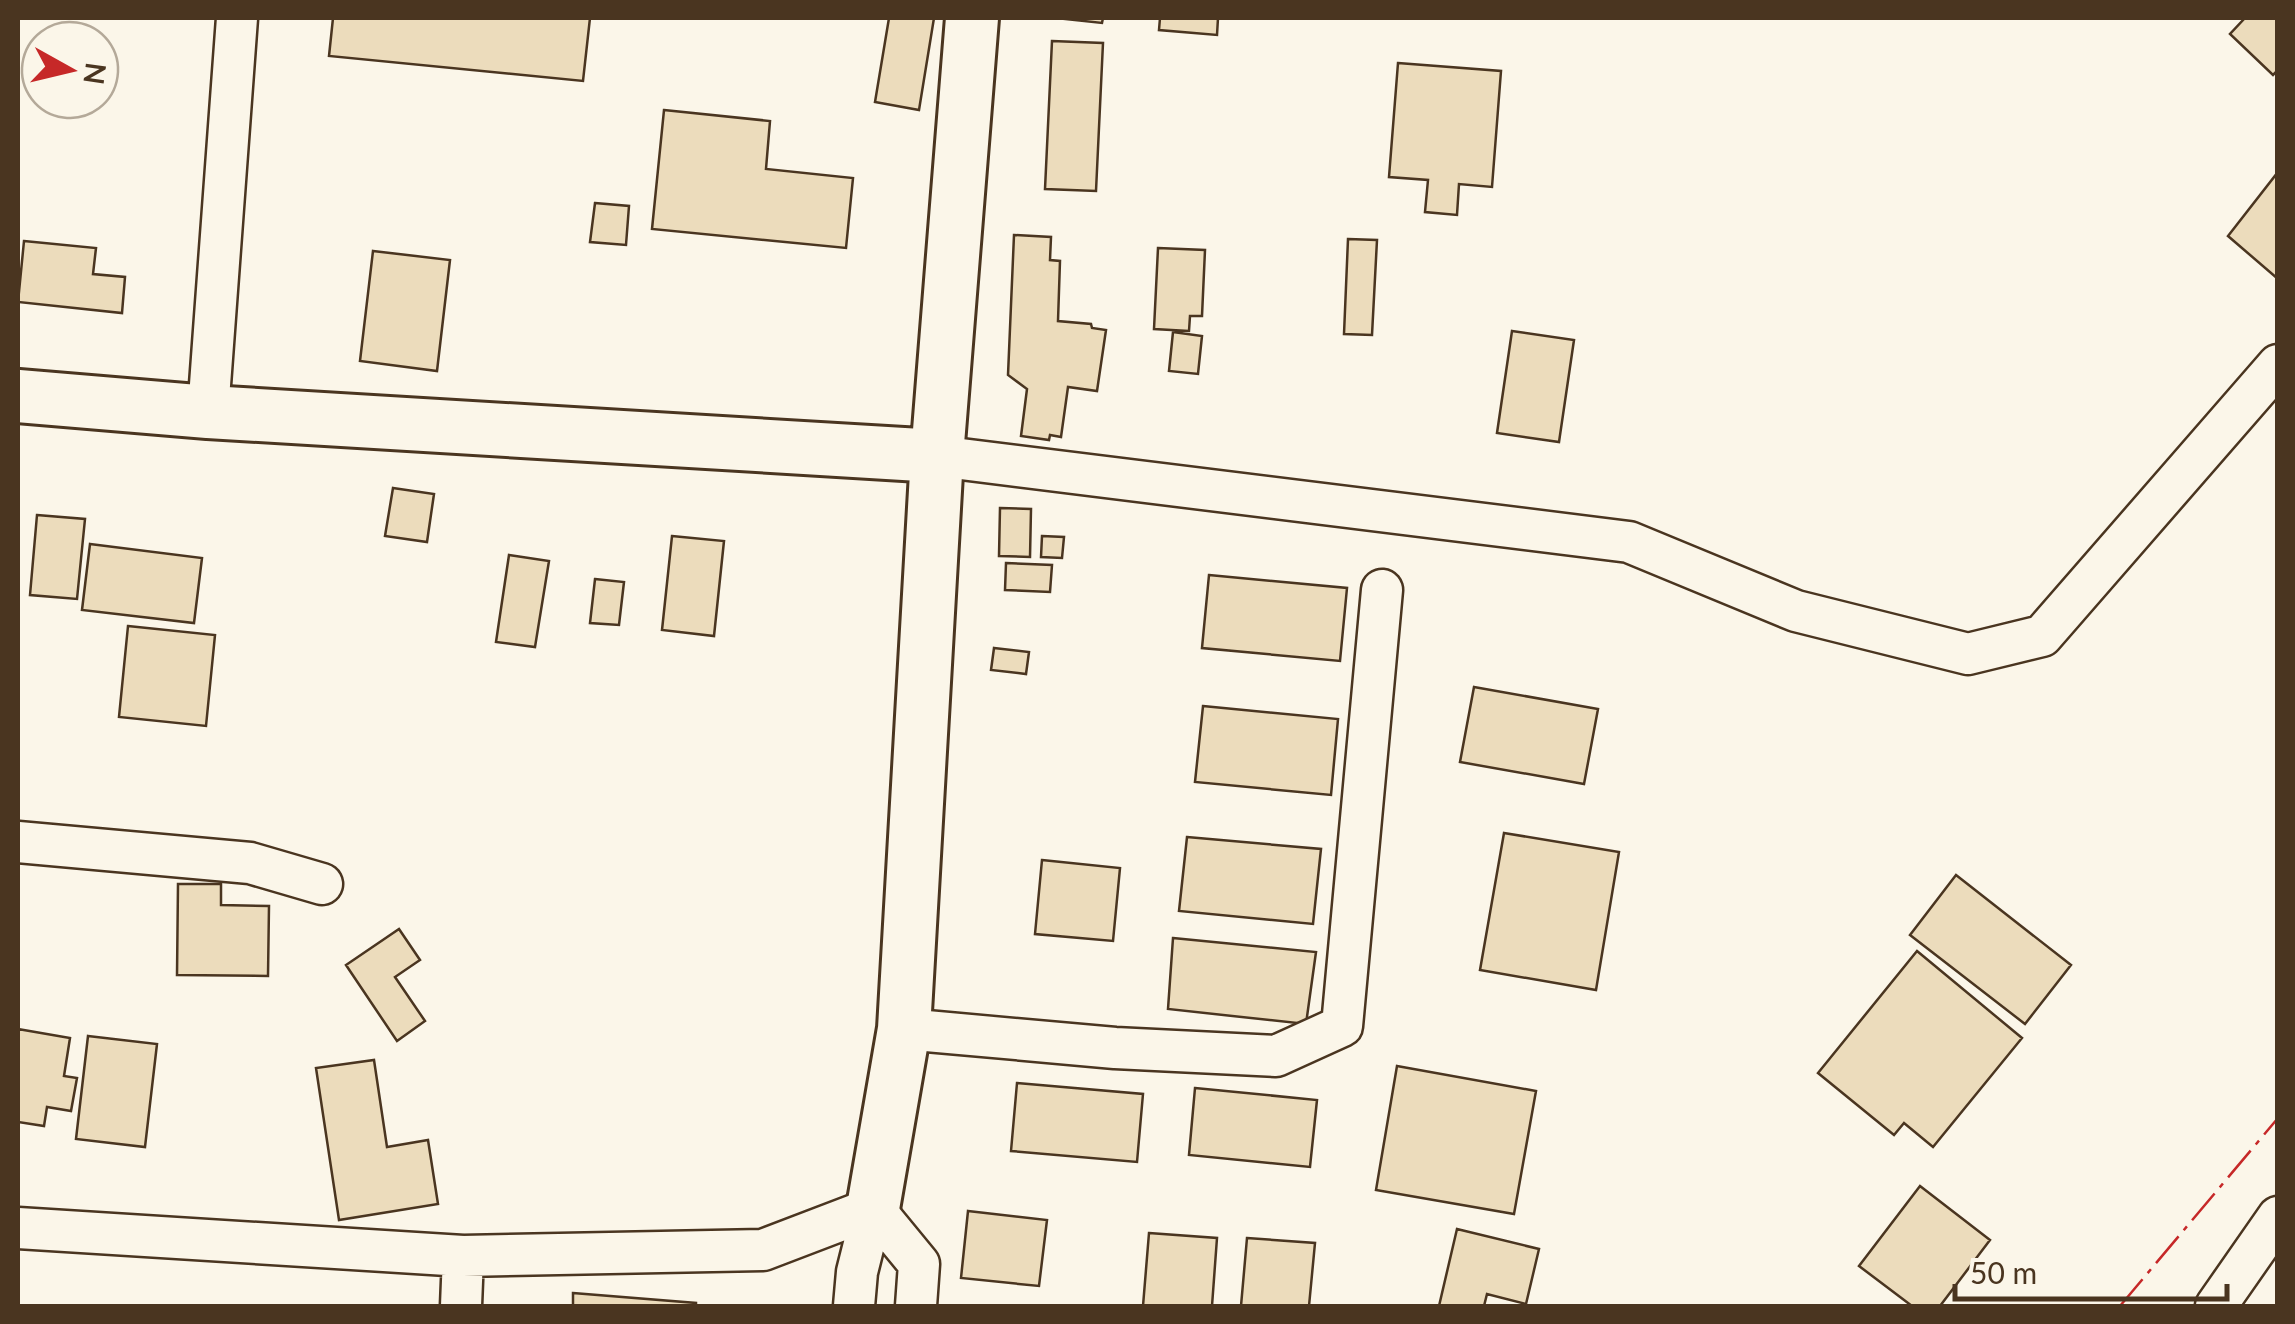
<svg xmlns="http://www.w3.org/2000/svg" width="2295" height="1324" font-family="Lato,sans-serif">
  <rect width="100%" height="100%" fill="#fbf6e9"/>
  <path fill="#ecdcbc" stroke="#4a3520" stroke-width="2.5" d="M333,18H590L583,81L329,56Z
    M889,18H934L919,110L875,102Z
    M1056,18H1103L1102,23Z
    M1160,18H1218L1217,35L1159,30Z
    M2245,18H2278V70L2273,75L2230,34Z
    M1052,41L1103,43L1096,191L1045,189Z
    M1398,63L1501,71L1492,187L1459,184L1457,215L1425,212L1428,180L1389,177Z
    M664,110L770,121L766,169L853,178L846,248L652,229Z
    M2278,172V279L2228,236Z
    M595,203L629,206L626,245L590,242Z
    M1014,235L1051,237L1050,260L1060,261L1058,321L1091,324L1092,328L1106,330L1097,391L1068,387L1061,437L1050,435L1049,440L1021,436L1027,389L1008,375Z
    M1348,239L1377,240L1372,335L1344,334Z
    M24,241L96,248L93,274L125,277L122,313L18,302Z
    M1158,248L1205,250L1202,316H1190L1189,331L1154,329Z
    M373,251L450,260L437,371L360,361Z
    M1512,331L1574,340L1559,442L1497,433Z
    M1173,332L1202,336L1198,374L1169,371Z
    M393,488L434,494L427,542L385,536Z
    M1000,508L1031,509L1030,557L999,556Z
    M37,515L85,519L77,599L30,595Z
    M672,536L724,541L714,636L662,630Z
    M1042,536L1064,537L1062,558L1041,557Z
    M90,544L202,558L194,623L82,610Z
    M509,555L549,561L535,647L496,642Z
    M1006,563L1052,565L1050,592L1005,590Z
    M1209,575L1347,588L1340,661L1202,648Z
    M595,579L624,582L619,625L590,623Z
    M128,626L215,635L206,726L119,717Z
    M994,648L1029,652L1026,674L991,670Z
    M1474,687L1598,709L1584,784L1460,762Z
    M1203,706L1338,719L1331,795L1195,782Z
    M1504,833L1619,852L1596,990L1480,970Z
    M1187,837L1321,849L1313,924L1179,911Z
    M1042,860L1120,868L1113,941L1035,934Z
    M1956,875L2071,965L2025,1024L1910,935Z
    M178,884H221V905L269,906L268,976L177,975Z
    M399,929L420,960L395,977L425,1021L397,1041L346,965Z
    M1173,938L1316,952L1306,1024L1168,1009Z
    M1917,951L2022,1038L1933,1147L1904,1123L1894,1135L1818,1073Z
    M18,1029L70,1038L64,1076L77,1078L71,1111L47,1107L44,1126L18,1122Z
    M88,1036L157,1044L145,1147L76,1139Z
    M374,1060L387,1147L428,1140L438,1204L339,1220L316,1068Z
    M1397,1066L1536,1091L1514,1214L1376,1190Z
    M1017,1083L1143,1094L1137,1162L1011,1151Z
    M1195,1088L1317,1100L1310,1167L1189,1155Z
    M1920,1186L1990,1240L1940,1306H1912L1859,1266Z
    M968,1211L1047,1220L1039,1286L961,1278Z
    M1457,1229L1539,1249L1526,1304L1487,1294L1484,1306H1439Z
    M1149,1233L1217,1238L1212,1306H1143Z
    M1247,1238L1315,1243L1309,1306H1241Z
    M573,1293L696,1303V1306H573Z"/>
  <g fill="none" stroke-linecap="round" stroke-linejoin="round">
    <g stroke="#4a3520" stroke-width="45">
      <path id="minor" d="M208,412L237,18
        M937,456L1629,542L1796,611L1968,654L2042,636L2278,365
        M18,842L250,863L322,884
        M904,1029L1115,1048L1276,1056L1342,1026L1382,590
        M873,1208L919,1264L916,1306
        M18,1228L463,1256L763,1250L873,1208
        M461,1306L463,1256
        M854,1306L857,1272L873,1208
        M2216,1306L2278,1217"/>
    </g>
    <g stroke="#4a3520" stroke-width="58">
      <path id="major" d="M18,396L208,412L937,456
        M873,1208L904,1029L937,456L972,18"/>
    </g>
    <use href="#minor" stroke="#fbf6e9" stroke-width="40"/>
    <use href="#major" stroke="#fbf6e9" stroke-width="52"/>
    <path stroke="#c62828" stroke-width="2.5" stroke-dasharray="35 8 5 8" stroke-linecap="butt" d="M2120,1306L2278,1118"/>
  </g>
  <rect width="2295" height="1324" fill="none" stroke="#4a3520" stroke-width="40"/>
  <g transform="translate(70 70) rotate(98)"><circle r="48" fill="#fbf6e9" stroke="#b4a999" stroke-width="2.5"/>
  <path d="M0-8L18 38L0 25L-18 38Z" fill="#c62828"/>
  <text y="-15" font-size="28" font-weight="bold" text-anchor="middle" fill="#4a3520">N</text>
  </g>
  <path d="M1955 1284v15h272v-15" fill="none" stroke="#4a3520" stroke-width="5"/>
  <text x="1970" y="1284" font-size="30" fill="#4a3520" stroke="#fbf6e9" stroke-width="8" paint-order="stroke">50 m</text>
</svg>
